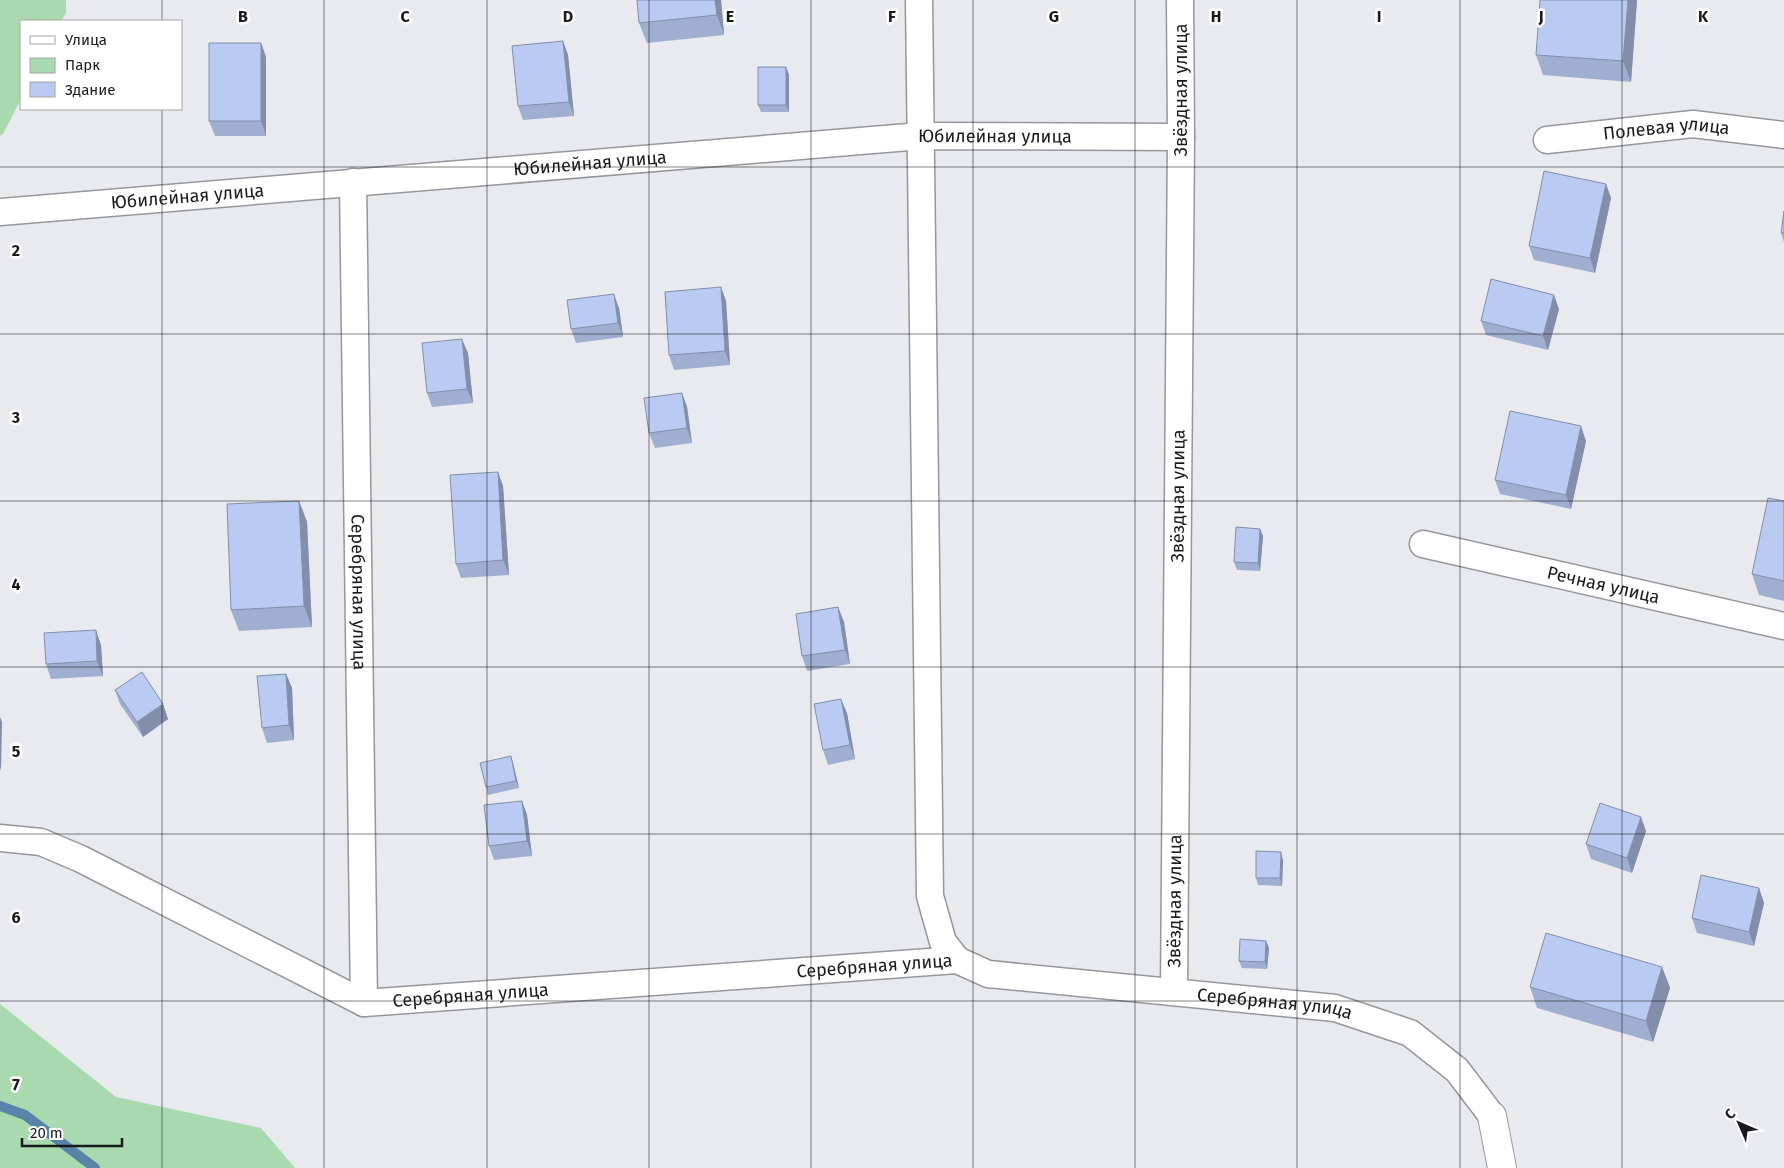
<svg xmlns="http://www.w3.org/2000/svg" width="1784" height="1168" font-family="'Fira Sans',sans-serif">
  <rect width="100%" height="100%" fill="#e8eaef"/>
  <path fill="#a8d9af" d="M0,0H66V13L61,21H21V99L3,134L0,136Z
    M0,1004L116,1097L261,1128L295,1168H0Z"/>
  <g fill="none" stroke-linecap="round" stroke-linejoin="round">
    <path stroke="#5984a9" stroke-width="10" d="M0,1106L25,1115L95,1168"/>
    <g stroke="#95979c" stroke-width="29">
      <g id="minor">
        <path d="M919,0L930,896L943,942L957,960"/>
        <path id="s1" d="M1547,140L1693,124L1784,135"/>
        <path id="s2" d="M353,182L364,1003"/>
        <path id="s3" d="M0,212L921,136L1181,137"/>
        <path id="s4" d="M1423,544L1784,626"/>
        <path id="s5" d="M0,838L41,842L81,859L364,1003L957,960L988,974L1335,1008L1410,1033L1457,1070L1492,1116"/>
        <path id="s6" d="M1174,991L1181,137L1180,0"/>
      </g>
    </g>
    <g stroke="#95979c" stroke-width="30">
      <path id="tertiary" d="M1492,1116L1502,1168"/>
    </g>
    <use href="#minor" stroke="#fff" stroke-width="26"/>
    <use href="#tertiary" stroke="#fff" stroke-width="28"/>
  </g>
  <path fill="#a0afd1" d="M637,0H721L724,35L647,43L639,23Z
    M1637,0L1631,82L1543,75L1536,55Z
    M563,41L568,55L574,116L523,120L518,106Z
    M261,43L266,57V136H215L209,121Z
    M786,67L789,75V112H761L758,105Z
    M1606,184L1611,198L1595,273L1534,260L1529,246Z
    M1784,211V242L1781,233Z
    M721,287L726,301L730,365L674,370L669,355Z
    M619,308L623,337L576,343L571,329Z
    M1559,309L1548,350L1486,335L1481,321Z
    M468,353L473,403L432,407L427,393Z
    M682,393L687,407L692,443L655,448L649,433Z
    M1586,441L1571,509L1500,494L1495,480Z
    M498,472L503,486L509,575L461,578L456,564Z
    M299,501L307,522L312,627L239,631L231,610Z
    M1784,501V601L1759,595L1752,574Z
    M1260,529L1263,536L1260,571L1237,570L1234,562Z
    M838,607L844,622L850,664L807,671L802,656Z
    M101,645L103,676L51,679L46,664Z
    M286,674L292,688L294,740L267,743L262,728Z
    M115,690L163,704L168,719L143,737L120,704Z
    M847,713L855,759L828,765L823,750Z
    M511,756L513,763L519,788L488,795L486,787Z
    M522,801L527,815L532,856L494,860L489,846Z
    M1646,831L1632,873L1591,859L1586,844Z
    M1283,860L1282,886L1258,885L1256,878Z
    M1759,888L1764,903L1754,946L1697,933L1692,918Z
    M1266,941L1269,948L1267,969L1242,968L1239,961Z
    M1662,967L1670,988L1653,1042L1537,1008L1530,987Z"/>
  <path fill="#828eaa" d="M715,0H721L724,35L717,15Z
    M1628,0H1637L1631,82L1623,61Z
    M563,41L568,55L574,116L569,102Z
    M261,43L266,57V136L261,121Z
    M786,67L789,75V112L786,105Z
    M1606,184L1611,198L1595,273L1590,258Z
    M721,287L726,301L730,365L725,351Z
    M614,294L619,308L623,337L618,323Z
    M1554,295L1559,309L1548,350L1543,336Z
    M462,339L468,353L473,403L467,389Z
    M682,393L687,407L692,443L687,428Z
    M1581,426L1586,441L1571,509L1566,495Z
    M498,472L503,486L509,575L503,560Z
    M299,501L307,522L312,627L304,606Z
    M1260,529L1263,536L1260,571L1258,563Z
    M838,607L844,622L850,664L845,650Z
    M96,630L101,645L103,676L97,661Z
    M286,674L292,688L294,740L289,725Z
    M841,699L847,713L855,759L850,745Z
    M163,704L168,719L143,737L137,722Z
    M0,717L2,722L1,771L0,767Z
    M511,756L513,763L519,788L516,781Z
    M522,801L527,815L532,856L527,841Z
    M1641,817L1646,831L1632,873L1627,858Z
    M1281,852L1283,860L1282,886L1280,878Z
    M1759,888L1764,903L1754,946L1749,932Z
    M1266,941L1269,948L1267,969L1265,962Z
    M1662,967L1670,988L1653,1042L1646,1021Z"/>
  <path fill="#bacbf3" stroke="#828eaa" d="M637,0H715L717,15L639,23Z
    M1540,0H1628L1623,61L1536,55Z
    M563,41L569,102L518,106L512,46Z
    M209,43H261V121H209Z
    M758,67H786V105H758Z
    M1544,171L1606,184L1590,258L1529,246Z
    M1784,211V233H1781Z
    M1491,279L1554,295L1543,336L1481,321Z
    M721,287L725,351L669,355L665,292Z
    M614,294L618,323L571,329L567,300Z
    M462,339L467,389L427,393L422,343Z
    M682,393L687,428L649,433L644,398Z
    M1510,411L1581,426L1566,495L1495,480Z
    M498,472L503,560L456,564L450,475Z
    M1768,498L1784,501V581L1752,574Z
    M299,501L304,606L231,610L227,504Z
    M1236,527L1260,529L1258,563L1234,562Z
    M838,607L845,650L802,656L796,614Z
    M96,630L97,661L46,664L44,633Z
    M142,672L163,704L137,722L115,690Z
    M286,674L289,725L262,728L257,676Z
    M841,699L850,745L823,750L814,704Z
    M511,756L516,781L486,787L480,763Z
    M522,801L527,841L489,846L484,805Z
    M1600,803L1641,817L1627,858L1586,844Z
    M1256,851L1281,852L1280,878H1256Z
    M1701,875L1759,888L1749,932L1692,918Z
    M1546,933L1662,967L1646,1021L1530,987Z
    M1240,939L1266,941L1265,962L1239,961Z"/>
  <path fill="none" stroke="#191a1b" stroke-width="1" stroke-opacity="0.55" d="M162,0V21M324,0V1168M487,0V1168M649,0V1168M811,0V1168M973,0V1168M1135,0V1168M1297,0V1168M1460,0V1168M1622,0V1168M162,109V1168M0,167H1784M0,334H1784M0,501H1784M0,667H1784M0,834H1784M0,1001H1784"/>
  <g text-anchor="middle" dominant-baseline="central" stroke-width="5" stroke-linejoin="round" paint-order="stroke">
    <g font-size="18" fill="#191a1b" stroke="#fff">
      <text transform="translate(1181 90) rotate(-90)">Звёздная улица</text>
      <text stroke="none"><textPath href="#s1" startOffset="120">Полевая улица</textPath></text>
      <text stroke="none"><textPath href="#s3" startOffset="998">Юбилейная улица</textPath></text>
      <text stroke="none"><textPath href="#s3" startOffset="592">Юбилейная улица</textPath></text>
      <text stroke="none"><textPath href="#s3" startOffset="188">Юбилейная улица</textPath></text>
      <text stroke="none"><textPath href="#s6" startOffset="495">Звёздная улица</textPath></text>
      <text stroke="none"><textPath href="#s4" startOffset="185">Речная улица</textPath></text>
      <text stroke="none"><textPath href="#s2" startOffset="410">Серебряная улица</textPath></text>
      <text stroke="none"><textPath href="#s6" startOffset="90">Звёздная улица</textPath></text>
      <text stroke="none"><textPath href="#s5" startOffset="914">Серебряная улица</textPath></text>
      <text stroke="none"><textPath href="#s5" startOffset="509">Серебряная улица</textPath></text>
      <text stroke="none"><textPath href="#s5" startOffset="1319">Серебряная улица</textPath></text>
    </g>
  </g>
  <g font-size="16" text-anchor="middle" font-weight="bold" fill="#191a1b" stroke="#fff" stroke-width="5" stroke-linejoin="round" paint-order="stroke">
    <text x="243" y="22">B</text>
    <text x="405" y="22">C</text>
    <text x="568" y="22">D</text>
    <text x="730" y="22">E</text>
    <text x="892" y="22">F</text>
    <text x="1054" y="22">G</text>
    <text x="1216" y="22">H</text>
    <text x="1379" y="22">I</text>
    <text x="1541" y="22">J</text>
    <text x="1703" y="22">K</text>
    <text x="16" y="256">2</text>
    <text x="16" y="423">3</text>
    <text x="16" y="590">4</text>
    <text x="16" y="757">5</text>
    <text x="16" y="923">6</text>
    <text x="16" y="1090">7</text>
  </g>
  <rect x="20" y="20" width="162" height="90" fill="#ffffff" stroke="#a3a3a4"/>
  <rect x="30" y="36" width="25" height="8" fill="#ffffff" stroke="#a3a3a4"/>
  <text x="65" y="45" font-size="15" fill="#191a1b">Улица</text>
  <rect x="30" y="58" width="25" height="15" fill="#a8d9af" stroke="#a3a3a4"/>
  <text x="65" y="70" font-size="15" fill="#191a1b">Парк</text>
  <rect x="30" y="82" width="25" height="15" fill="#bacbf3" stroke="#a3a3a4"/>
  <text x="65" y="95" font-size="15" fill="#191a1b">Здание</text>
  <g transform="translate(1739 1123) rotate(315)" stroke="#ffffff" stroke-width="4" paint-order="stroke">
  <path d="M0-4L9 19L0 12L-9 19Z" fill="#191a1b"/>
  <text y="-8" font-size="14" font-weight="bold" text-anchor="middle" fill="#191a1b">С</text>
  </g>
  <path d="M22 1138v8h100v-8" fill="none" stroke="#191a1b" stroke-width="2.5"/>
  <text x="30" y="1138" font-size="15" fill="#191a1b" stroke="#ffffff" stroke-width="4" paint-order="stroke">20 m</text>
</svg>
